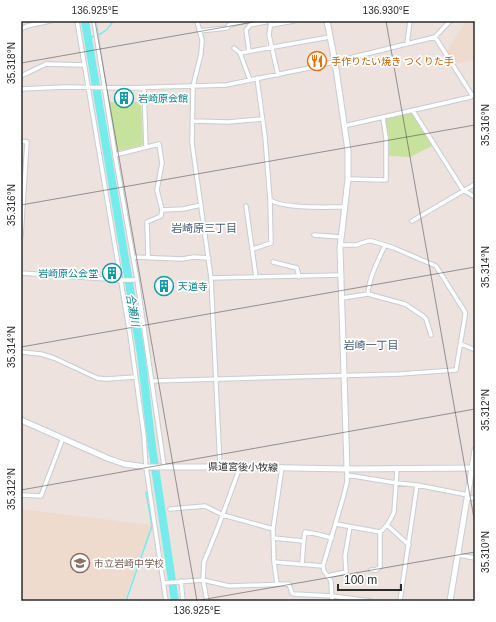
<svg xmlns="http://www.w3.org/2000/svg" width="496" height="622" font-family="Arial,'Noto Sans JP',sans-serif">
  <rect width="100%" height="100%" fill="#ede2de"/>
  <path fill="#eedbce" d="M475,22V60L454,64L446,52L465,23Z
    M21,509L152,525L124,601L21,600Z"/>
  <path fill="#c7e29c" d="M109,102H141L143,145L118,151Z
    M412,113L432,146L410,157L389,156V137L385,119Z"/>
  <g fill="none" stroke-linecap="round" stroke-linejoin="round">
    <path stroke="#74ecec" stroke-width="1.5" d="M87,38C99,36 107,32 113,21
      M147,448L152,447
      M126,601L152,526L146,492"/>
    <path stroke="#74ecec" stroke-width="8" d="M85,21L141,354L152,447L175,601"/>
    <g stroke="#c6cdd5" stroke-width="5.5">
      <path id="street" d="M77,21L130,335L144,436L146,467L166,601
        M94,21L115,155L137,280L164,466
        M197,21L202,40L201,54L193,86L192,143L211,278L220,467
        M271,21L269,35L278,75
        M271,25L294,21
        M21,29L27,26L50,21
        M199,31L227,28L229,25L247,21
        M407,44L410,21
        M234,48L240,53L330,37
        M249,51L246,30L250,25L270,21
        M240,53L250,80
        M21,76L46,64L84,65
        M257,78L265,137L270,200C285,209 326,207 344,207
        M144,88L146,147
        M21,89L64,87L126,88L226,85L309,68L435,37L450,21
        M413,111L463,190L475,197
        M193,121L228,122L262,119
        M344,126L471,97L472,95L435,37
        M21,141L27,142L21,236
        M115,155L159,144L162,163L157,190L162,210L161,216L147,222L148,257
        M348,179L386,180V138L383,118
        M246,206L256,277
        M162,210L183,209L201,205
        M412,221L475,184
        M314,235L341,237
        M253,249L271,243L270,200
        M133,257L182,259L194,257L209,258
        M273,262L297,268L299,277
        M21,273L121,280H134
        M211,278L341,275
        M368,294C369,277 378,261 385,245
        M342,298L368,294L405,304L423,316L426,319L431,335
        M461,344L475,350
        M21,352L41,354L54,358L97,378L106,379L136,377
        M152,381L400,374L456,370L465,316V312L436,266L394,248L372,241H368L356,245H340
        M347,475L396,483L417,485L468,495
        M21,495L41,496L63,438
        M467,498H475
        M170,509L205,506L223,515L273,529
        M336,524L380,532C386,528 391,519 394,512L397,469
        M387,525L409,545
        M273,538L303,541
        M458,555L475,558
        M274,562L323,566
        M302,564C303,553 303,542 305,532L317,534L332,538
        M371,570H376L380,567V532
        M327,576L346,572L345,556L350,527
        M181,581L183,601
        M164,583L203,580L229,586L289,584L292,593L294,594L332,596L371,601
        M277,584L274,562L273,529L282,467
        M207,601L203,580L204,562L217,530L240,467
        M332,601L331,581L324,571L323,566L343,498L347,482V469
        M400,601L417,485"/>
    </g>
    <g stroke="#c6cdd5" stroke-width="7">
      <path id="secondary" d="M327,21L335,62L348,151V179L340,248L347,469
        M21,420L107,458L124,464L146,467H240L347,469L475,468
        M450,601L475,450"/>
    </g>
    <use href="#street" stroke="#fff" stroke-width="3.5"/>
    <use href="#secondary" stroke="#fff" stroke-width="5"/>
  </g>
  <path fill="none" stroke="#2b2b2b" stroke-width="1" stroke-opacity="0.45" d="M95,21L197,601M386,21L475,524M21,63L259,21M21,205L475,125M21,347L475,267M21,490L475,409M195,601L475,552"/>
  <defs>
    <g id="restaurant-ring" transform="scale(1)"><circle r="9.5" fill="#fff" stroke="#e8710a" stroke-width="1.5"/><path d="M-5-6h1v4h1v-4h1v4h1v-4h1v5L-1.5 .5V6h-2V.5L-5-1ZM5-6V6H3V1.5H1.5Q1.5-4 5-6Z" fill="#e8710a"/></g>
    <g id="building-ring" transform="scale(1)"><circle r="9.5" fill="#fff" stroke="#0f9aa8" stroke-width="1.5"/><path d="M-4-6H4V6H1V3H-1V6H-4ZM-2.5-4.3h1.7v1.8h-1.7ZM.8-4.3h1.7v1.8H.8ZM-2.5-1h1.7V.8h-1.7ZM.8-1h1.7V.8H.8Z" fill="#0f9aa8"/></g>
    <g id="school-ring" transform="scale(1)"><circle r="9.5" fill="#fff" stroke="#8d6e63" stroke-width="1.5"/><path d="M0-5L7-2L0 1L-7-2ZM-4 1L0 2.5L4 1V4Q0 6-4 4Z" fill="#8d6e63"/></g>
  </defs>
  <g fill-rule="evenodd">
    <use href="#restaurant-ring" x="317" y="61"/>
    <use href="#building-ring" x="124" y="98"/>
    <use href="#building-ring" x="112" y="273"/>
    <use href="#building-ring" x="164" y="286"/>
    <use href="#school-ring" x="80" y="563"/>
  </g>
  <g text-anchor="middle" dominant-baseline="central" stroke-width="3.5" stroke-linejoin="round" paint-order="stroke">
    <g font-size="10" fill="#c56008" stroke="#fff" text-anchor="start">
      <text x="331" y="61">手作りたい焼き つくりた手</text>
    </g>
    <g font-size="10" fill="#0d838f" stroke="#fff" text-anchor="start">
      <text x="138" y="98">岩崎原会館</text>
      <text x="98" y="273" text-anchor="end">岩崎原公会堂</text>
      <text x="178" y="286">天道寺</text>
    </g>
    <g font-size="10" fill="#2b2b2b" stroke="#fff">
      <text transform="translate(243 467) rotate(1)">県道宮後小牧線</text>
    </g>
    <g font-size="10" fill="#785e54" stroke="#fff" text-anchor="start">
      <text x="94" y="563">市立岩崎中学校</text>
    </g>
    <g font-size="11" fill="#4c617b" stroke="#fff">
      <text x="204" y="228">岩崎原三丁目</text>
      <text x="371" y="345">岩崎一丁目</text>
    </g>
    <g font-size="11" font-style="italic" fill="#10838c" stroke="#fff">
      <text transform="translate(133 310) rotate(80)">合瀬川</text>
    </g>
  </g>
  <rect width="496" height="622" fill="none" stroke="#ffffff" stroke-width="44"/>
  <path d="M338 584v6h63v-6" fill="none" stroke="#2b2b2b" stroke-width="2"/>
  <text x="344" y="584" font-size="12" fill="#2b2b2b" stroke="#ffffff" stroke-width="3" paint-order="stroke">100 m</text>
  <rect x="22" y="22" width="452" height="578" fill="none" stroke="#2b2b2b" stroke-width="1.5"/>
  <g font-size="10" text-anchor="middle" fill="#2b2b2b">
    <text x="95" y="14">136.925°E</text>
    <text x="386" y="14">136.930°E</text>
    <text transform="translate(11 63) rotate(-90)" y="4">35.318°N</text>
    <text transform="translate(485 125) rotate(-90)" y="4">35.316°N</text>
    <text transform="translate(11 205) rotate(-90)" y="4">35.316°N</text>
    <text transform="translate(485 267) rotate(-90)" y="4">35.314°N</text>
    <text transform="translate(11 347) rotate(-90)" y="4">35.314°N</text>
    <text transform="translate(485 410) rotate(-90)" y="4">35.312°N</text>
    <text transform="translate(11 489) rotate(-90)" y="4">35.312°N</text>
    <text transform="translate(485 552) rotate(-90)" y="4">35.310°N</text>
    <text x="197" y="614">136.925°E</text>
  </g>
</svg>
